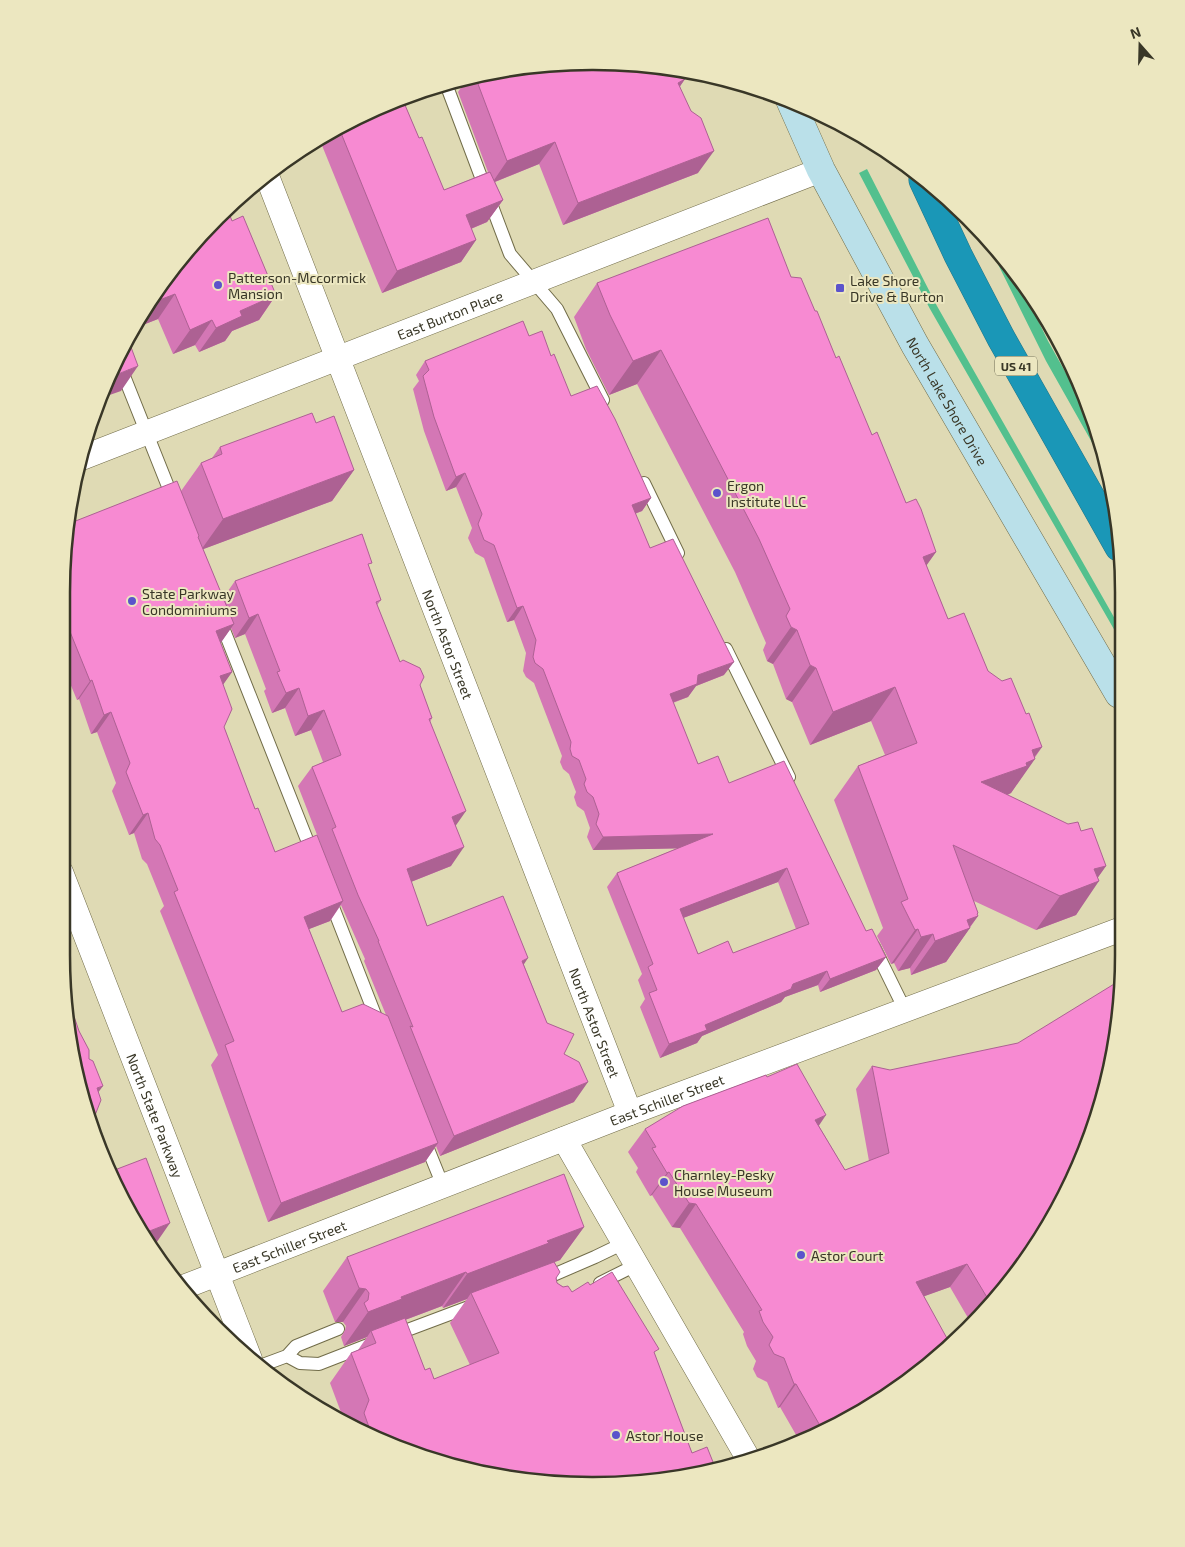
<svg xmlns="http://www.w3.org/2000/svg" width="1185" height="1547" font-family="'Exo 2',sans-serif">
  <rect width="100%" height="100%" fill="#dfdab4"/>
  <path fill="#53c08e" d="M867,169L937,306L1119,626V638L930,309L859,173Z
    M984,236L1016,275L1048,341L1091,418L1103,462L1046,361Z"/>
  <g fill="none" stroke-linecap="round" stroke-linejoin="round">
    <g stroke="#716c49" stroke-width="14">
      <path id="lane" d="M446,84L510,254L557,309L603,400
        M120,366L173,499
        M644,483L678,553
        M220,620L313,855
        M726,649L789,777
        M329,897L379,1025
        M874,947L905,1010
        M424,1139L443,1186
        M544,1279L595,1257L624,1243
        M600,1283L636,1265
        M394,1335L474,1305
        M287,1356L300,1363L319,1364L373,1343
        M260,1366L287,1356L296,1346L338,1329"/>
    </g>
    <g stroke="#716c49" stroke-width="25">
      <g id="street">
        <path id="s1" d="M267,176L630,1113"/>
        <path id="s2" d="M79,459L821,170"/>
        <path id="s3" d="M61,872L250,1359"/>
        <path d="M564,1139L749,1460"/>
        <path id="s4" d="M181,1288L630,1113L1119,930"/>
      </g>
    </g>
    <g stroke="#716c49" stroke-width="29">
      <g id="secondary">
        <path id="s5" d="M790,100L821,170L915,345L1119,694"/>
      </g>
    </g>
    <g stroke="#257585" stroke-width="29">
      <path id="highway" d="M923,180L958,255L1001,338L1119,547"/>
    </g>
    <use href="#lane" stroke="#fff" stroke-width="12"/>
    <use href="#street" stroke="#fff" stroke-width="24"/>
    <use href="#secondary" stroke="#bae0e9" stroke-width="28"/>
    <use href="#highway" stroke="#1a97b7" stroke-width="28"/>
  </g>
  <path fill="#d477b5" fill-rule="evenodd" d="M489,72L685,79L680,86L698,173L563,225L539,164L495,182L503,200L487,222L471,229L476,240L461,262L382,293L321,143L326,136L389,102L430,95L405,105L419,138L444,190L488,172L458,92L468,78Z
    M232,221L276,295L259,320L232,331L225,341L199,352L195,345L173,354L158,319L135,328L171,269Z
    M791,277L836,358L872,435L906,503L936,552L926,565L948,619L988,671L1026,714L1042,747L1011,793L1007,795L1081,831L1106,866L1098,877L1076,915L1036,930L974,901L978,913L977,915L978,916L946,962L911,975L910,968L898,971L894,963L891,964L877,936L883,928L834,800L858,766L885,755L871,721L810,745L792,702L786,699L773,664L767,661L763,650L766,643L735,572L637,384L609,395L586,349L574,317L597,283Z
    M529,336L551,356L571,396L651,498L642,511L635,514L650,548L724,675L696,686L688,697L673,703L698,764L729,783L866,931L886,957L876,970L820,992L818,985L785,997L781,1002L702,1036L697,1043L660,1058L640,1007L645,999L638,980L642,974L607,887L617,873L678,848L593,850L587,837L590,828L584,811L577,806L574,797L576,792L569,774L563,769L560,762L562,756L534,683L526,677L523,671L526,653L514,620L507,622L484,558L475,553L468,538L472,528L456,487L446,491L424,431L413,389L419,381L416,375L425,361ZM778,882L796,929L733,953L698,954L683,918Z
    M316,423L354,470L332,501L203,549L223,598L235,581L369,567L381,600L377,605L400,662L420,685L432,718L430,722L456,825L451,866L411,882L427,926L524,965L547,1023L564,1054L574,1102L440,1156L436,1146L425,1162L268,1222L211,1065L218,1055L160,911L164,906L147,864L142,859L134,833L129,835L112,791L116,783L97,732L91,734L79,699L77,700L62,664V558L181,491L201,463L212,458L220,447ZM231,628L235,638L245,634L266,689L264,691L272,713L285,708L295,736L311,730L323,762L312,767L298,786L321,845L275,852L255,809L224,727L223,684L232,672L220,643ZM341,905L365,959L364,961L386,1015L342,1012L309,929L330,921Z
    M872,1066L992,1305L971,1323L950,1287L924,1296L888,1396L799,1440L780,1407L778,1408L767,1382L757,1377L753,1369L756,1361L747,1346L743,1334L744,1332L680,1228L672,1227L652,1195L650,1196L636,1172L638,1168L628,1152L645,1129L819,1126L845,1170L869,1161L856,1089Z
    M584,1227L560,1260L555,1262L557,1283L572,1292L590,1285L655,1355L692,1453L715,1467L489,1475L357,1431L345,1423L330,1383L351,1353L358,1350L367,1337L344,1346L341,1337L345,1330L346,1326L343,1322H335L323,1291L347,1257ZM467,1299L450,1323L470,1365L434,1379L425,1370L405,1320L442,1306L443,1308Z"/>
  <path fill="#ad6193" d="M685,79L670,101L678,83Z
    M436,88L430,95L384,114L393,100Z
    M555,142L539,164L492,183L507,161Z
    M714,151L698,173L563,225L578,203Z
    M503,200L487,222L451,237L466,215Z
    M476,240L461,262L382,293L397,271Z
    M175,294L158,319L135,328L149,304Z
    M276,295L259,320L232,331L225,341L199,352L216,328L240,311Z
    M212,320L195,345L173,354L190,330Z
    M661,350L637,384L609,395L633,361Z
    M138,366L121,391L101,398L108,378Z
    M354,470L332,501L201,550L223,519Z
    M465,473L456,487L446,491L456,477Z
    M651,498L642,511L622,518L632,505Z
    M936,552L912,586L923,557Z
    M523,606L514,620L507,622L517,608Z
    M258,614L245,634L235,638L249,618Z
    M234,624L220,644L216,631Z
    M791,627L797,630L773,664L767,661Z
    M734,662L724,675L696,686L688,697L660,707L670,694L698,675Z
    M810,665L816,668L792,702L786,699Z
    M232,672L218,692L220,676Z
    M92,680L79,699L77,700L90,681Z
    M895,687L871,721L810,745L833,712Z
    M299,688L285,708L272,713L286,693Z
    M324,710L311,730L295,736L308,716Z
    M111,712L97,732L91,734L104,715Z
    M1042,747L1032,760L1035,759L1011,793L1007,795L981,782L1032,750Z
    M466,811L452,831V817Z
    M148,813L134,833L129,835L143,815Z
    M713,834L703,848L593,850L603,837Z
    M464,847L451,866L393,889L407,869Z
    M1106,866L1094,883L1099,881L1076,915L1036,930L1060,896L1094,869Z
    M787,868L778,882L670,923L680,909Z
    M343,901L330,921L291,936L304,917Z
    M978,913L975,917L978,916L969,928H970L946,962L911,975L935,941Z
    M918,929L894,963L891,964L915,930Z
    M933,934L910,968L898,971L921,937Z
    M886,957L876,970L820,992L830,979Z
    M528,958L515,978L522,961Z
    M827,971L818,985L785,997L781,1002L702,1036L697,1043L660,1058L669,1044L705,1025L793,984Z
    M588,1082L574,1102L440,1156L454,1136Z
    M103,1086L86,1109L97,1088Z
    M826,1115L810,1139L815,1120Z
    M438,1143L425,1162L268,1222L281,1203Z
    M669,1172L652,1195L650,1196L667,1173Z
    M689,1203L696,1204L680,1228L672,1227Z
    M170,1223L152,1249L142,1234Z
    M584,1227L560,1260L471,1293L467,1299L443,1308L467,1274L547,1241Z
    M967,1264L950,1287L900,1305L916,1282Z
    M466,1272L442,1306L381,1329L371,1331L367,1337L344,1346L368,1312L401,1297Z
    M359,1288L366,1289L343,1322H335Z
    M940,1351L913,1374L923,1359Z
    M794,1384H796L780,1407L778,1408Z"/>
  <path fill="#f78ad2" stroke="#ad6193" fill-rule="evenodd" d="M592,61L682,70L685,79L678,83L691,111L701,118L714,151L578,203L555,142L507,161L475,76L489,72Z
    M402,98L419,138L422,137L444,190L490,172L503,200L466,215L476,240L397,271L339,128L389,102Z
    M227,208L232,221L243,216L276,295L240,311L242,316L216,328L212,320L190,330L175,294L149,304L171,269L217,217Z
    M768,218L791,277L801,278L815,311H817L836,358L839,356L872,435L877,432L906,503L916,499L921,509L936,552L923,557L948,619L964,613L988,671L1002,681L1011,678L1026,714L1029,713L1042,747L1032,750L1035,759L1026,763L1027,766L981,782L1068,824L1078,822L1081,831L1092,828L1106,866L1094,869L1099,881L1060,896L953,845L978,913L977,914L978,916L967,920L970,928L935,941L933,934L921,937L918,929L915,930L901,902L908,899L858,766L917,743L895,687L833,712L816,668L810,665L797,630L791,627L786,616L790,609L759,539L661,350L633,361L610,315L597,283Z
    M523,321L529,336L542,331L551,356L554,354L571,396L597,386L615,419L651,498L632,505L650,548L673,539L734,662L698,675L697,684L670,694L698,764L718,756L729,783L784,761L866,931L872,929L886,957L830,979L827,971L793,984L791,989L705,1025L707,1030L669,1044L649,993L657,990L648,967L653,964L617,873L713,834L603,837L596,824L599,814L593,797L587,792L584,784L586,779L579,760L572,756L570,749L571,742L543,669L535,663L533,657L536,640L523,606L517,608L494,545L484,540L478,524L482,514L465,473L456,477L434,417L423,376L429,370L425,361ZM787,868L809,924L733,953L728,941L698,954L680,909Z
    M128,339L138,366L108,378L116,357Z
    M312,413L316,423L334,416L354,470L223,519L201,463L222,454L220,447Z
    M177,481L199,536L198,537L234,624L216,631L232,672L220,676L232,709L224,727L255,809L258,808L275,852L317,835L343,901L304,917L342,1012L363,1004L388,1016L438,1143L281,1203L225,1045L234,1041L174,892L178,890L160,845L155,839L148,813L143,815L126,772L130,763L111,712L104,715L92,680L90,681L62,612V558L68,524Z
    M362,534L372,563L368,564L381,600L376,602L400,662L403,660L420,668L424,677L420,685L432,718L429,719L466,811L452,817L464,847L407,869L427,926L503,896L528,958L522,961L547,1023L574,1034L564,1054L579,1062L588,1082L454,1136L410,1026L413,1027L378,941H379L358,895L332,829L336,827L312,767L341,755L324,710L308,716L299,688L286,693L277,672L280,671L258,614L249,618L235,581Z
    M64,974L69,989L66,990Z
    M1119,981V1024L1095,1126L1052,1220L992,1305L981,1314L979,1311L991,1304L967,1264L916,1282L949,1342L940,1351L923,1359L926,1363L888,1396L822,1429L796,1384H794L784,1358L774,1354L769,1345L773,1337L763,1322L759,1311L762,1310L696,1204L689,1203L669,1172L667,1173L652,1148L656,1147L645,1129L683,1106L766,1075L767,1077L797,1064L826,1115L815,1120L845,1170L889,1153L872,1066L890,1070L1018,1043Z
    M67,996L79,1031L89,1050V1059L93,1061L103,1086L97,1088L101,1100L92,1123L79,1092Z
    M146,1158L170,1223L142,1234L133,1220L112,1171Z
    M564,1174L584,1227L547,1241L549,1243L467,1274L466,1272L401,1297L402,1299L368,1312L364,1303L368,1300L369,1293L366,1289L359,1288L347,1257Z
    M554,1262L560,1272L556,1278L557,1283L563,1287L568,1286L572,1292L588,1282L590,1285L612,1272L659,1349L654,1352L692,1453L707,1447L715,1467L628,1485L489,1475L373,1436L370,1430L364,1413L369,1400L351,1353L376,1343L371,1331L405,1318L425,1370L430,1368L434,1379L499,1353L471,1293Z"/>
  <g fill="#5b53cb" stroke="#ece7c0" stroke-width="2">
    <circle cx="218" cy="285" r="5"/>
    <rect x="835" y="283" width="10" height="10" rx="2.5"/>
    <circle cx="717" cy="493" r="5"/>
    <circle cx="132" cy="601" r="5"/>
    <circle cx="664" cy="1182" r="5"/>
    <circle cx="801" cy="1255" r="5"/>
    <circle cx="616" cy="1435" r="5"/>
  </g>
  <g text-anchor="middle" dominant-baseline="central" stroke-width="4" stroke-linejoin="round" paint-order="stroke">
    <rect fill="#ece7c0" stroke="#6f6c55" stroke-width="1" x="995" y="356.5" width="42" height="19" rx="4"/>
    <g font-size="12" font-weight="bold" fill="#393727">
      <text x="1016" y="366">US 41</text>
    </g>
    <g font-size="14" fill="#393727" stroke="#ece7c0" text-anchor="start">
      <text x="228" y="277">Patterson-Mccormick<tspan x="228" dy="16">Mansion</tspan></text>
      <text x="850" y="280">Lake Shore<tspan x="850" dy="16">Drive &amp; Burton</tspan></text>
      <text x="727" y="485">Ergon<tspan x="727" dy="16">Institute LLC</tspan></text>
      <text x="142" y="593">State Parkway<tspan x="142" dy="16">Condominiums</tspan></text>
      <text x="674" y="1174">Charnley-Pesky<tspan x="674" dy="16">House Museum</tspan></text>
      <text x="811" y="1255">Astor Court</text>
      <text x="626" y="1435">Astor House</text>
    </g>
    <g font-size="14" fill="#393727" stroke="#ece7c0">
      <text stroke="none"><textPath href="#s2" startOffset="398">East Burton Place</textPath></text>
      <text stroke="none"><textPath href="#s5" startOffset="340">North Lake Shore Drive</textPath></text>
      <text stroke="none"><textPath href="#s1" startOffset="502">North Astor Street</textPath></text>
      <text stroke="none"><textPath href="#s1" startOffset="908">North Astor Street</textPath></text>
      <text stroke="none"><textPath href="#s4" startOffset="521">East Schiller Street</textPath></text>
      <text stroke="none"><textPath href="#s3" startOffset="261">North State Parkway</textPath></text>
      <text stroke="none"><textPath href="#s4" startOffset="116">East Schiller Street</textPath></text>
    </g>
  </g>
  <path d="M0 0H1185V1547H0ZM592 70H593A522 522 0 0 1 1115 592V955A522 522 0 0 1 593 1477H592A522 522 0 0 1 70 955V592A522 522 0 0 1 592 70Z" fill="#ece7c0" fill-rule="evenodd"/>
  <path fill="none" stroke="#393727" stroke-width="2.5" d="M592 70H593A522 522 0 0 1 1115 592V955A522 522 0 0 1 593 1477H592A522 522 0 0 1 70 955V592A522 522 0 0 1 592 70Z"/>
  <g transform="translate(1140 45) rotate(340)" stroke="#ece7c0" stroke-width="4" paint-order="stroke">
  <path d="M0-4L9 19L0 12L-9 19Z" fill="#393727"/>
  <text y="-8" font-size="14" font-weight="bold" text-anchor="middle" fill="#393727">N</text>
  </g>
</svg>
